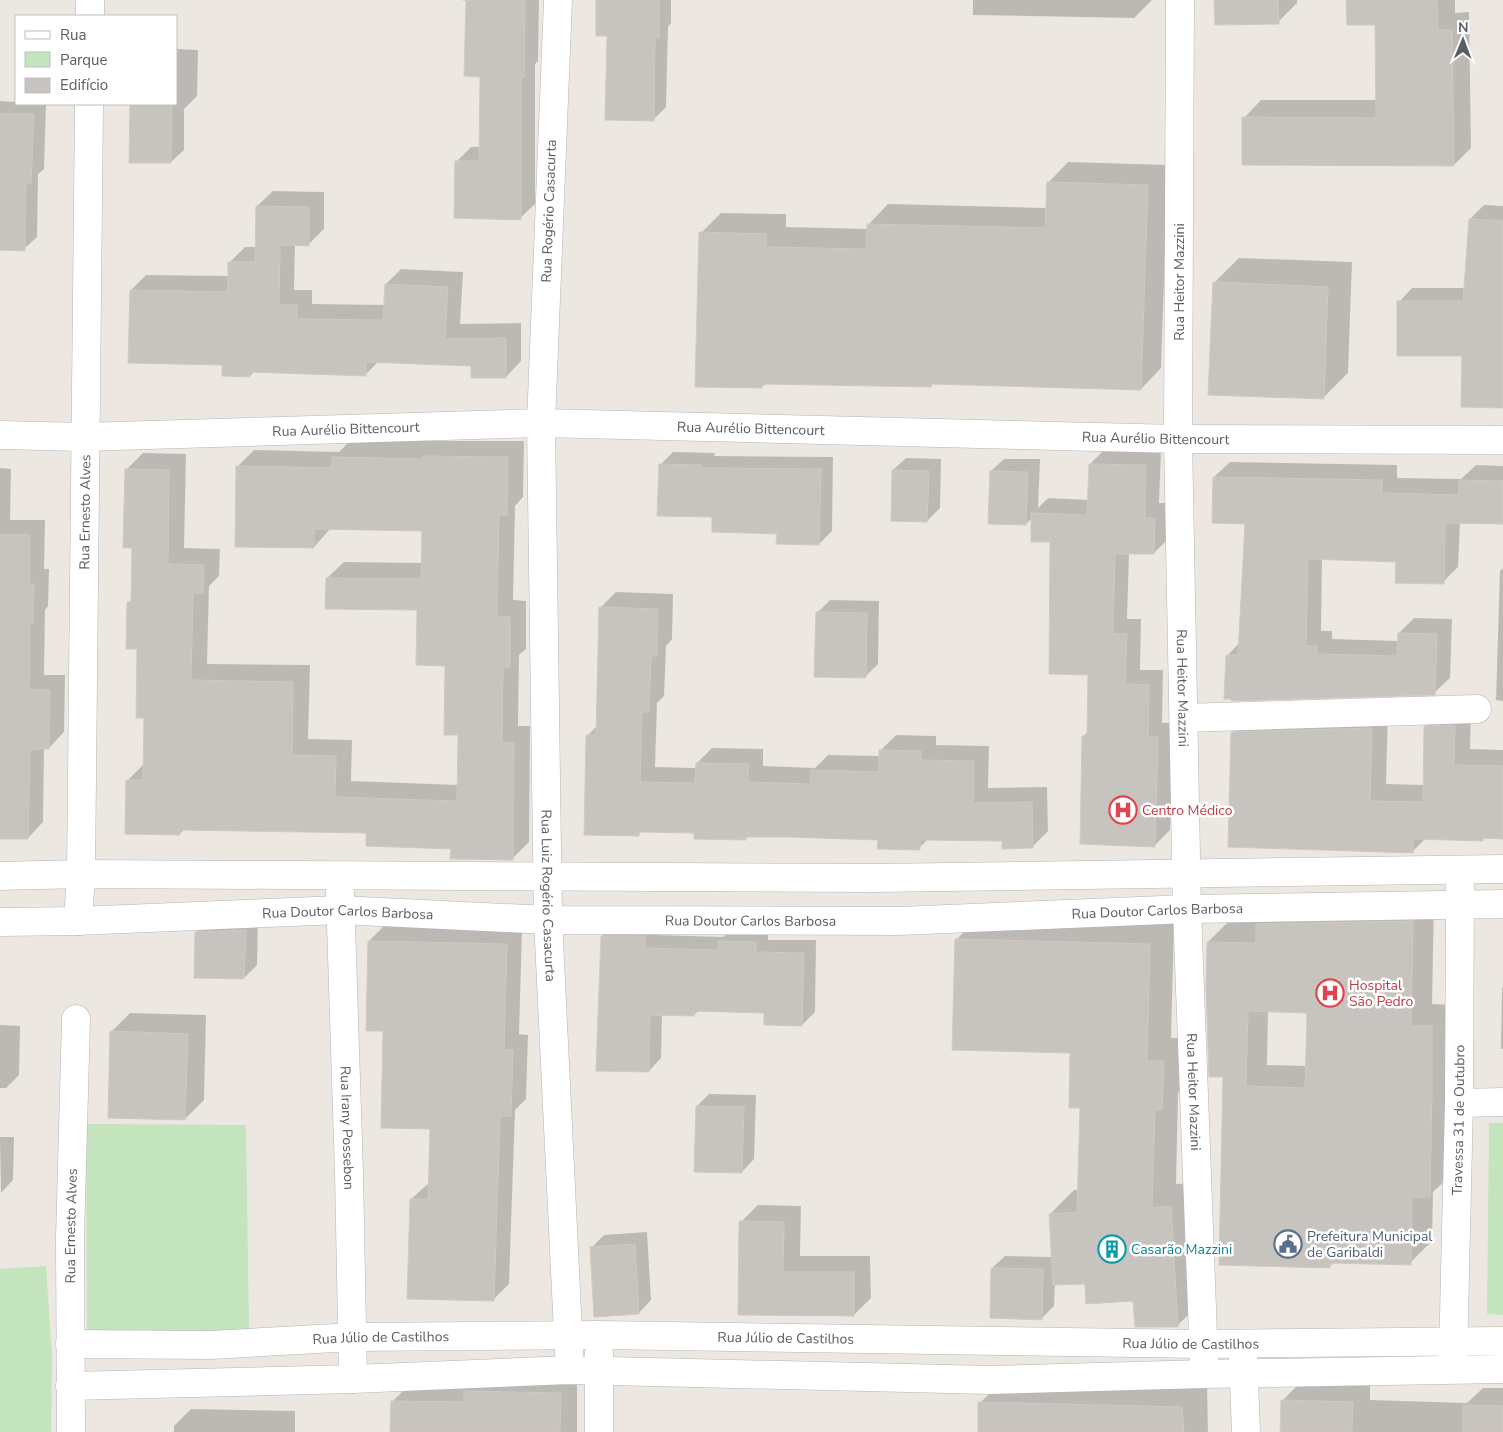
<svg xmlns="http://www.w3.org/2000/svg" width="1503" height="1432" font-family="'Nunito Sans',sans-serif">
  <rect width="100%" height="100%" fill="#ece8e1"/>
  <path fill="#c3e4bd" d="M1489,1123H1503V1315L1487,1314Z
    M86,1124L246,1125L249,1331L87,1332Z
    M46,1266L52,1357L51,1432H0V1269Z"/>
  <path fill="#0003" fill-rule="evenodd" d="M461,0H539L538,61L535,64V204L520,218L457,161L471,147H480L482,75L467,1Z
    M598,0H671V23L668,27L666,107L653,120L608,35Z
    M973,0H1152L1134,18L973,15Z
    M1216,0H1297V3L1278,22Z
    M1347,0H1455V13L1469,12L1471,148L1454,165L1244,118L1261,100H1377L1376,23Z
    M176,49L198,50L197,96L184,109V150L171,162L130,161L131,104H176Z
    M0,101L46,104L44,169L38,174L37,237L24,249H0Z
    M1068,162L1168,165L1161,368L1141,389L934,383L931,386L766,383L762,387L701,233L721,213L786,214V227L868,229V225L888,204L1047,208L1048,183Z
    M273,191L324,192V229L308,245L295,244L294,290H312V304L385,305L386,284L401,269L463,272L460,324L521,323V361L506,377L472,365L379,361L365,375L255,371L250,376L224,364L131,290L146,275L229,276L230,262L245,247H257V206Z
    M1484,205L1503,206V406L1464,354L1399,302L1412,288H1466L1470,219Z
    M1239,258L1352,262L1348,373L1323,398L1214,283Z
    M350,441H524L523,497L515,506L513,600L526,601V649L519,655L518,726H530L529,842L512,859L367,832L185,828L180,834L127,781L145,763L146,717L138,647L128,603L132,599L133,547L126,470L143,453L186,454L184,548L220,549L219,576L209,586L207,664L310,665L308,739L352,740L351,781L458,785L459,734L446,664L419,609L327,578L344,562L423,563V530L330,529L314,547L237,467L254,450L339,452Z
    M1105,449L1161,451L1159,503H1170L1169,538L1154,553H1129L1127,619H1141L1140,670H1163L1162,723H1173L1170,830L1155,845L1084,736L1088,732L1090,674L1051,541L1033,517L1026,524L991,471L1004,459H1040L1038,508L1048,498L1089,500L1090,464Z
    M673,452L715,453L714,456L833,457L832,531L819,544L714,516L660,465Z
    M906,458L941,459L940,508L927,521L893,470Z
    M1230,462L1397,465V478L1461,479L1476,465L1503,466V522H1460L1458,567L1443,582L1397,560L1322,558L1321,631H1332V639L1399,641V633L1414,618L1452,619L1450,678L1434,693L1227,656L1240,642L1246,523L1214,477Z
    M0,468L11,469L10,520H45L44,569H49L48,606L45,610L44,675H65L64,732L49,748H44L43,822L28,838L0,837Z
    M1503,568V701L1496,700L1500,571Z
    M616,592L673,594L672,639L666,646L664,696L657,703L655,767L697,768V763L712,748L763,749V766L815,768L828,755L880,756V751L896,735L936,736V745L989,746L988,788L1047,787L1048,831L1032,847L1003,840L929,838L919,848L879,838L749,836L746,839L695,832L643,830L638,835L587,736L597,726L600,608Z
    M830,600L879,601L878,664L865,677L817,613Z
    M1471,709L1470,749L1503,750V837H1485L1483,839L1426,838L1412,852L1232,733L1249,716L1388,712L1386,784L1424,785L1426,727L1442,710Z
    M1434,900L1432,1004L1454,1005L1452,1174L1433,1192L1432,1241L1410,1263L1335,1261L1330,1266L1225,1076L1208,942L1230,920ZM1268,1010L1308,1012L1307,1066L1267,1065Z
    M980,916L1174,921L1171,1038H1187L1186,1085L1178,1092L1176,1184L1194,1183L1201,1302L1177,1326L1134,1300L1086,1283L1055,1284L1054,1306L1042,1318L992,1268L1005,1256L1052,1257L1050,1214L1074,1190H1079L1082,1107L1071,1052L956,940Z
    M258,918L257,965L244,978L197,932L209,920Z
    M614,924H657V935L723,937L732,929H768V940H816L815,1012L802,1025L766,1012L699,1010L694,1015L662,1014L661,1058L649,1071L602,936Z
    M385,925L522,929L519,1034L528,1035L526,1099L515,1110L509,1284L493,1300L411,1199L429,1183L431,1128L384,1030L369,941Z
    M1503,987V1049H1501L1502,988Z
    M130,1013L206,1015L204,1100L185,1119L111,1032Z
    M0,1025L20,1026L19,1075L6,1088H0Z
    M709,1094L756,1095L754,1159L742,1172L697,1106Z
    M0,1137H14L13,1180L1,1193Z
    M758,1205L801,1206L800,1256H870L871,1298L854,1315L739,1314L741,1222Z
    M647,1232L651,1300L639,1313L591,1248L604,1235Z
    M577,1376V1432H391L392,1402L409,1385Z
    M1005,1378L1207,1382L1208,1432H979L980,1403Z
    M1301,1382L1370,1384V1400L1467,1403L1483,1388H1503V1432H1281L1282,1401Z
    M191,1409L295,1411V1432H174V1426Z"/>
  <path fill="#c7c3be" stroke="#d1c9bf" fill-rule="evenodd" d="M466,0H525L524,77H521V220L454,218L455,161H479L480,77L464,76Z
    M596,0H659V37H655L654,121L605,120L607,36H596Z
    M1214,0H1278L1279,24L1215,25Z
    M1346,0H1437L1438,30H1452L1454,166L1242,165V117L1376,118L1375,25H1347Z
    M130,104H172L171,163H129Z
    M0,114H34L31,183H26L25,251L0,250Z
    M1047,182L1148,185L1141,390L931,384V387L762,384V388L695,387L699,232L766,234V247L866,249L867,224L1045,228Z
    M256,206L309,207V246L280,245L279,305H297V319L383,320L385,284L448,287L445,339L506,338V378H471V366L366,362V376L250,372V377L222,376V365L128,363L130,290L228,292V262H255Z
    M1469,219L1503,221V408L1461,407L1462,356H1397V301H1463Z
    M1213,282L1328,287L1324,399L1208,395Z
    M423,456L508,457L507,515H499L497,617H510V667H503L502,742L514,743L513,860L450,859L451,849L366,846V833L180,830V835L125,834L126,780H143L144,718H136L137,649H126L127,602H131L132,548H123L125,469L169,470L168,564L204,565L203,594L193,593L191,680L293,682L292,755L336,756L335,797L457,801L458,735H444L445,666L416,665L417,610L325,609L326,578L421,579L422,531L314,529V548L235,547L236,466L332,468V457L423,459Z
    M659,464L702,465V468L821,469L819,545L776,544L777,534L712,532V517L657,516Z
    M1089,464L1146,465L1145,518H1155L1154,554H1115L1113,634H1127L1125,684L1149,685L1148,737H1158L1155,847L1080,844L1082,736H1087L1088,675L1049,674L1050,542H1031V513L1087,515Z
    M892,470L929,471L927,522L891,521Z
    M990,471L1028,472L1026,525L988,524Z
    M1213,477L1382,480V493L1459,495V480L1503,481V524L1445,523L1444,584L1395,583L1396,562L1308,559L1306,646H1317V654L1397,656L1398,633L1437,634L1435,695L1231,701L1232,699H1224L1226,655H1238L1245,524L1212,523Z
    M0,535H30L29,584H34L33,623H30L29,690H50L49,749H30L28,839H0Z
    M599,607L658,609L657,656H651L649,712H642L640,782L695,783L696,763L748,764V782L811,784V770L879,772V750L921,751V760L974,761L973,803L1032,802L1033,848L1002,849V841L920,840V850L877,849L878,840L789,837H746V840L694,839V833L639,832V836L584,835L586,735H596Z
    M816,612L867,613L866,678L814,677Z
    M1455,725L1454,765L1503,766V839L1483,838V841L1413,839V853L1228,847L1231,732L1372,728L1370,801L1423,802L1424,726Z
    M1413,921L1411,1026H1432V1088L1430,1197H1412L1411,1265L1330,1263V1268L1219,1265L1223,1077H1209L1206,986L1207,942L1256,943V924ZM1248,1011L1307,1013L1305,1088L1246,1086Z
    M246,930L244,979L194,978L195,932Z
    M601,936H645V948L718,950V941L756,942V952L804,953L802,1026L764,1025V1013L694,1011V1016L650,1015L649,1072L596,1071Z
    M955,939L1150,944L1147,1061H1164L1162,1110H1155L1152,1208L1171,1206L1178,1327H1135L1133,1301L1086,1304L1085,1284L1053,1285L1049,1214L1077,1212L1080,1108H1069L1070,1053L952,1050Z
    M368,941L507,944L504,1050H513L511,1116H500L494,1301L407,1299L410,1199H428L430,1129L381,1128L383,1031H366Z
    M110,1031L188,1034L185,1120L108,1118Z
    M696,1106L744,1107L742,1173L694,1172Z
    M739,1221L784,1222L783,1272H854V1316L738,1315Z
    M635,1244L639,1314L594,1317L590,1247Z
    M991,1268L1043,1269L1042,1320L990,1318Z
    M464,1391L561,1393L560,1432H390L391,1401L464,1402Z
    M1281,1400L1353,1402L1352,1432H1280Z
    M978,1402L1182,1407L1184,1432H978Z
    M1463,1405L1503,1406V1432H1463Z"/>
  <g fill="none" stroke-linecap="round" stroke-linejoin="round">
    <g stroke="#b2b5b8" stroke-width="29">
      <g id="minor">
        <path id="s1" d="M558,0L541,423L548,920L569,1353"/>
        <path id="s2" d="M1180,0L1178,439L1187,909L1204,1362"/>
        <path d="M90,16V0"/>
        <path id="s3" d="M0,435L84,437L541,423L1178,439L1503,440"/>
        <path d="M1184,718L1477,709"/>
        <path d="M0,876L81,874L876,878L1503,869"/>
        <path id="s4" d="M340,893L349,1173L353,1379"/>
        <path id="s5" d="M78,921L81,874L89,104"/>
        <path id="s6" d="M0,922L78,921L340,910L548,920L899,921L1187,909L1503,904"/>
        <path d="M1459,1103L1503,1102"/>
        <path id="s7" d="M70,1344L211,1345L353,1337L599,1335L1204,1344L1503,1341"/>
        <path d="M1243,1356L1246,1432"/>
        <path id="s8" d="M1453,1358L1459,1103L1460,886"/>
        <path d="M70,1386L353,1379L569,1370L989,1380L1204,1374L1503,1369"/>
        <path id="s9" d="M71,1432L70,1238L76,1019"/>
        <path d="M599,1432V1354"/>
      </g>
    </g>
    <use href="#minor" stroke="#fff" stroke-width="28"/>
  </g>
  <defs>
    <g id="hospital-ring" transform="scale(1.4375)"><circle r="9.5" fill="#fff" stroke="#e0444e" stroke-width="1.5"/><path d="M-5-5h3v3.5h4V-5h3V5h-3V1.5h-4V5h-3Z" fill="#e0444e"/></g>
    <g id="civic-ring" transform="scale(1.4375)"><circle r="9.5" fill="#fff" stroke="#5c6f8a" stroke-width="1.5"/><path d="M-.6-6.5H3V-4.5H.6V-3L4-1V1h2V6H-6V1h2V-1L-.6-3ZM-1.2 2.5V6h2.4V2.5Z" fill="#5c6f8a"/></g>
    <g id="building-ring" transform="scale(1.4375)"><circle r="9.5" fill="#fff" stroke="#0f9aa8" stroke-width="1.5"/><path d="M-4-6H4V6H1V3H-1V6H-4ZM-2.5-4.3h1.7v1.8h-1.7ZM.8-4.3h1.7v1.8H.8ZM-2.5-1h1.7V.8h-1.7ZM.8-1h1.7V.8H.8Z" fill="#0f9aa8"/></g>
  </defs>
  <g fill-rule="evenodd">
    <use href="#hospital-ring" x="1123" y="810"/>
    <use href="#hospital-ring" x="1330" y="993"/>
    <use href="#civic-ring" x="1288" y="1244"/>
    <use href="#building-ring" x="1112" y="1249"/>
  </g>
  <g text-anchor="middle" dominant-baseline="central" stroke-width="5" stroke-linejoin="round" paint-order="stroke">
    <g font-size="14" fill="#595e62" stroke="#fff">
      <text transform="translate(549 211) rotate(-88)">Rua Rogério Casacurta</text>
      <text transform="translate(1179 282) rotate(-90)">Rua Heitor Mazzini</text>
      <text stroke="none"><textPath href="#s3" startOffset="751">Rua Aurélio Bittencourt</textPath></text>
      <text stroke="none"><textPath href="#s3" startOffset="346">Rua Aurélio Bittencourt</textPath></text>
      <text stroke="none"><textPath href="#s3" startOffset="1156">Rua Aurélio Bittencourt</textPath></text>
      <text stroke="none"><textPath href="#s5" startOffset="409">Rua Ernesto Alves</textPath></text>
      <text stroke="none"><textPath href="#s2" startOffset="688">Rua Heitor Mazzini</textPath></text>
      <text stroke="none"><textPath href="#s1" startOffset="896">Rua Luiz Rogério Casacurta</textPath></text>
      <text stroke="none"><textPath href="#s6" startOffset="1158">Rua Doutor Carlos Barbosa</textPath></text>
      <text stroke="none"><textPath href="#s6" startOffset="348">Rua Doutor Carlos Barbosa</textPath></text>
      <text stroke="none"><textPath href="#s6" startOffset="751">Rua Doutor Carlos Barbosa</textPath></text>
      <text stroke="none"><textPath href="#s2" startOffset="1092">Rua Heitor Mazzini</textPath></text>
      <text stroke="none"><textPath href="#s8" startOffset="238">Travessa 31 de Outubro</textPath></text>
      <text stroke="none"><textPath href="#s4" startOffset="235">Rua Irany Possebon</textPath></text>
      <text stroke="none"><textPath href="#s9" startOffset="206">Rua Ernesto Alves</textPath></text>
      <text stroke="none"><textPath href="#s7" startOffset="311">Rua Júlio de Castilhos</textPath></text>
      <text stroke="none"><textPath href="#s7" startOffset="716">Rua Júlio de Castilhos</textPath></text>
      <text stroke="none"><textPath href="#s7" startOffset="1121">Rua Júlio de Castilhos</textPath></text>
    </g>
    <g font-size="14" fill="#be3a42" stroke="#fff" text-anchor="start">
      <text x="1142" y="810">Centro Médico</text>
      <text x="1349" y="985">Hospital<tspan x="1349" dy="16">São Pedro</tspan></text>
    </g>
    <g font-size="14" fill="#4e5e75" stroke="#fff" text-anchor="start">
      <text x="1307" y="1236">Prefeitura Municipal<tspan x="1307" dy="16">de Garibaldi</tspan></text>
    </g>
    <g font-size="14" fill="#0d838f" stroke="#fff" text-anchor="start">
      <text x="1131" y="1249">Casarão Mazzini</text>
    </g>
  </g>
  <rect x="15" y="15" width="162" height="90" fill="#ffffff" stroke="#bdbfc0"/>
  <rect x="25" y="31" width="25" height="8" fill="#ffffff" stroke="#bdbfc0"/>
  <text x="60" y="40" font-size="15" fill="#595e62">Rua</text>
  <rect x="25" y="52" width="25" height="15" fill="#c3e4bd" stroke="#bdbfc0"/>
  <text x="60" y="65" font-size="15" fill="#595e62">Parque</text>
  <rect x="25" y="78" width="25" height="15" fill="#c7c3be" stroke="#bdbfc0"/>
  <text x="60" y="90" font-size="15" fill="#595e62">Edifício</text>
  <g transform="translate(1463 40) rotate(1)" stroke="#ffffff" stroke-width="4" paint-order="stroke">
  <path d="M0-4L9 19L0 12L-9 19Z" fill="#595e62"/>
  <text y="-8" font-size="14" font-weight="bold" text-anchor="middle" fill="#595e62">N</text>
  </g>
</svg>
